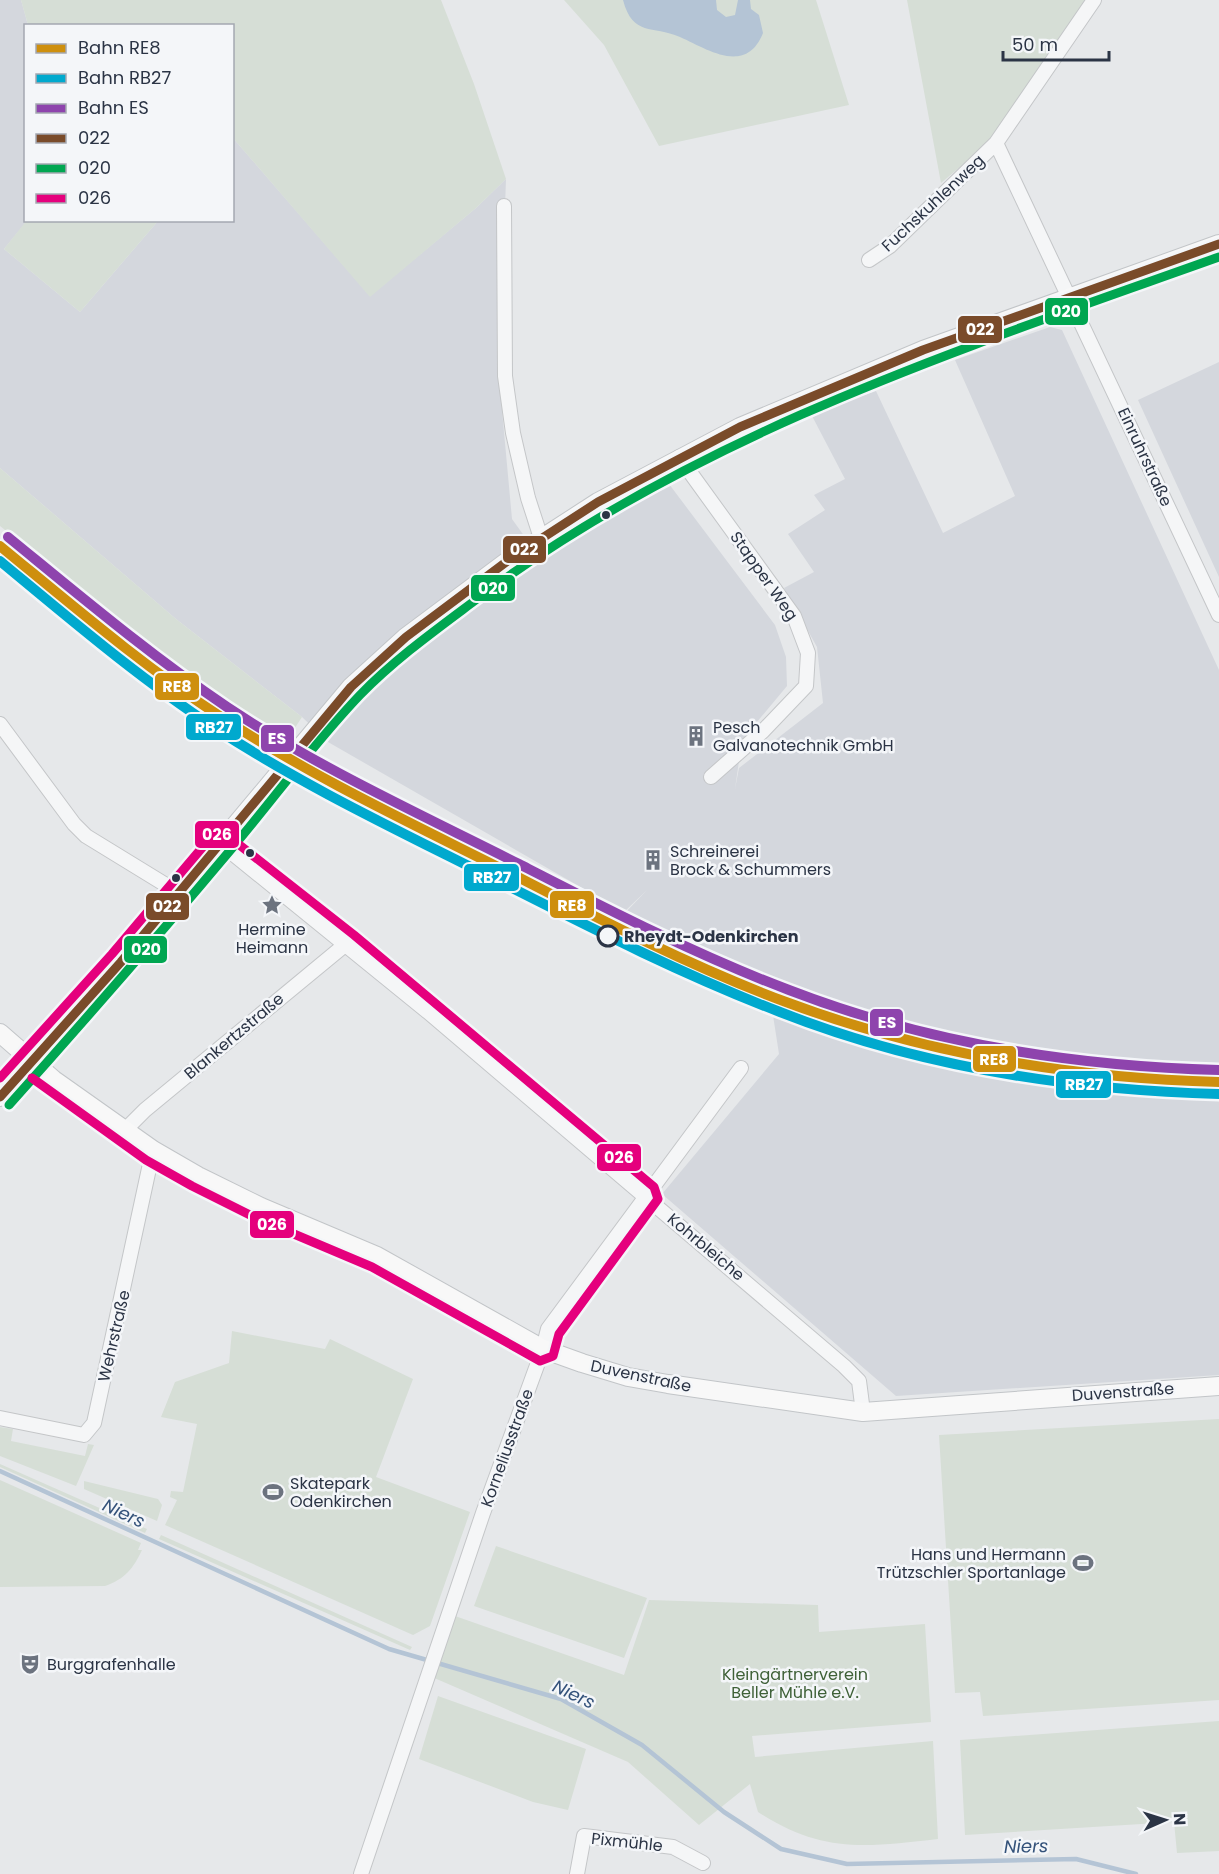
<svg xmlns="http://www.w3.org/2000/svg" width="1219" height="1874" font-family="Poppins,sans-serif">
  <rect width="100%" height="100%" fill="#e6e8ea"/>
  <path fill="#d4d7dd" d="M0,0H21L28,25L26,26L27,221L4,249L80,312L158,221L232,220L233,138L370,296L476,208L506,179L499,378L512,519L535,551L663,476L775,625L786,657L787,686L742,740L735,789L739,768L823,703L817,647L784,588L814,572L788,534L825,510L814,495L845,479L811,414L876,391L943,533L1015,496L955,360L1050,327L1062,330L1219,670V1375L896,1396L662,1194L779,1054L768,983L625,913L647,890L624,912L328,742L302,717L176,619L0,468Z
    M1219,362V577L1138,400Z"/>
  <path fill="#d6ded6" d="M21,0H441L474,84L506,179L476,208L370,297L233,138L232,26L28,25Z
    M564,0H816L849,105L659,146L604,45Z
    M907,0H1087L1048,53L993,139L941,183Z
    M27,220H158V221L80,312L4,249Z
    M0,468L176,619L302,717L287,740C185,677 93,600 0,526Z
    M232,1331L325,1349L330,1339L413,1379L376,1477L470,1512L430,1626L413,1635L165,1525L177,1500L170,1497L171,1491L183,1492L197,1424L161,1417L175,1382L229,1363Z
    M1219,1419V1700L983,1716L980,1692L955,1693L939,1435Z
    M0,1427L13,1429L11,1441L85,1456L88,1444L94,1445L76,1486L0,1456Z
    M0,1464L147,1529L145,1533L0,1467Z
    M0,1480L141,1543L138,1550H142C133,1569 125,1579 105,1586L0,1587Z
    M84,1481L158,1499L162,1505L157,1521L84,1489Z
    M161,1535L412,1647L410,1650L159,1539Z
    M496,1546L647,1598L624,1658L474,1606Z
    M649,1600L818,1605L819,1632L925,1624L931,1722L752,1736L755,1757L933,1741L938,1839C866,1847 822,1854 758,1812L750,1784L699,1825L628,1762L432,1677L455,1616L624,1675Z
    M438,1696L586,1749L568,1810L533,1802L419,1759Z
    M1219,1721V1851L1177,1853L1174,1822L965,1835L960,1740Z"/>
  <path fill="#b4c4d5" d="M623,0H716L717,10L726,17L735,15L738,0H750L751,9L759,15L763,33C746,76 707,49 680,37C652,25 633,37 623,0Z"/>
  <g fill="none" stroke-linecap="round" stroke-linejoin="round">
    <path stroke="#b4c4d5" stroke-width="4.5" d="M0,1471L389,1649L561,1699L642,1745L724,1812L781,1849L847,1864L1076,1859L1136,1874"/>
    <g stroke="#c4c6c8" stroke-width="16">
      <path id="minor" d="M996,143L1219,615
        M504,206L505,376L513,433L528,498L541,538
        M869,260L890,246L996,143L1094,0
        M679,457L794,616L808,653L806,686L763,731L711,777
        M0,724L74,824L86,836L179,893
        M221,844L428,1012L844,1366L859,1381L863,1412
        M125,1130L145,1110L346,944
        M0,1418L84,1435L94,1423L153,1150
        M361,1874L483,1513L543,1349L548,1329L741,1068
        M577,1874L584,1836L673,1847L703,1863"/>
    </g>
    <g stroke="#c2c5c8" stroke-width="20">
      <path id="major" d="M0,1033L54,1080L153,1150L198,1176L261,1207L377,1256L543,1349L582,1363L628,1377L668,1384L863,1412L1219,1386
        M0,1097L121,962L351,687L406,637L513,557L598,502L740,427L923,350L1219,244"/>
    </g>
    <use href="#minor" stroke="#f5f6f7" stroke-width="14"/>
    <use href="#major" stroke="#f8f8f8" stroke-width="18"/>
    <g stroke="#f4f6f9" stroke-width="14">
      <path id="bus-1" d="M0,1097L121,962L351,687L406,637L513,557L598,502L740,427L923,350L1219,244"/>
    </g>
    <g stroke="#f4f6f9" stroke-width="14">
      <path id="bus-2" d="M9,1105C85,1020 160,934 233,847C275,797 315,742 360,695C395,659 437,629 477,599C699,433 961,349 1219,257"/>
    </g>
    <g stroke="#f4f6f9" stroke-width="14">
      <path id="bus-3" d="M0,1078L112,954L212,836L223,832L354,935L654,1187L658,1199L559,1334L553,1356L540,1361L372,1267L256,1218L192,1186L146,1160L32,1078"/>
    </g>
    <use href="#bus-1" stroke="#7a4b2a" stroke-width="9"/>
    <use href="#bus-2" stroke="#00a651" stroke-width="9"/>
    <use href="#bus-3" stroke="#e5007d" stroke-width="9"/>
    <g stroke="#f4f6f9" stroke-width="15">
      <path id="rail-1" d="M0,546C72,605 143,666 221,717C314,778 415,825 514,875C603,921 692,967 786,1002C925,1054 1071,1078 1219,1082"/>
    </g>
    <g stroke="#f4f6f9" stroke-width="15">
      <path id="rail-2" d="M0,561C70,619 139,678 215,728C308,789 410,836 508,886C597,931 686,976 780,1012C920,1067 1069,1090 1219,1094"/>
    </g>
    <g stroke="#f4f6f9" stroke-width="15">
      <path id="rail-3" d="M8,537C79,595 150,655 227,707C319,768 420,814 519,864C607,909 696,955 789,990C926,1043 1072,1066 1219,1070"/>
    </g>
    <use href="#rail-1" stroke="#ce8f0e" stroke-width="10"/>
    <use href="#rail-2" stroke="#00a9ce" stroke-width="10"/>
    <use href="#rail-3" stroke="#8e44ad" stroke-width="10"/>
  </g>
  <defs>
    <g id="building-bare" transform="scale(1.62)"><path d="M-4-6H4V6H1V3H-1V6H-4ZM-2.5-4.3h1.7v1.8h-1.7ZM.8-4.3h1.7v1.8H.8ZM-2.5-1h1.7V.8h-1.7ZM.8-1h1.7V.8H.8Z" fill="#6c737f" stroke="#f4f6f9" stroke-width="2.5" paint-order="stroke"/></g>
    <g id="sight-bare" transform="scale(1.62)"><path d="M0-6L1.8-2.2L6-1.7L2.9 1.2L3.7 5.4L0 3.3L-3.7 5.4L-2.9 1.2L-6-1.7L-1.8-2.2Z" fill="#6c737f" stroke="#f4f6f9" stroke-width="2.5" paint-order="stroke"/></g>
    <g id="stadium-bare" transform="scale(1.62)"><path d="M0-5a6.5 5 0 1 0 0 10a6.5 5 0 1 0 0-10ZM-3.5-1.8h7v3.6h-7Z" fill="#6c737f" stroke="#f4f6f9" stroke-width="2.5" paint-order="stroke"/></g>
    <g id="theatre-bare" transform="scale(1.62)"><path d="M-5-5.5Q0-4 5-5.5V0Q5 5 0 6Q-5 5-5 0ZM-3.3-2.5H-1v1.5H-3.3ZM1-2.5H3.3v1.5H1ZM-2.8 1Q0 5.5 2.8 1Z" fill="#6c737f" stroke="#f4f6f9" stroke-width="2.5" paint-order="stroke"/></g>
  </defs>
  <g fill-rule="evenodd">
    <use href="#building-bare" x="696" y="736"/>
    <use href="#building-bare" x="653" y="860"/>
    <use href="#sight-bare" x="272" y="905"/>
    <use href="#stadium-bare" x="273" y="1492"/>
    <use href="#stadium-bare" x="1083" y="1563"/>
    <use href="#theatre-bare" x="30" y="1664"/>
  </g>
  <g fill="#2b3445" stroke="#f4f6f9" stroke-width="2">
    <circle cx="606" cy="515" r="5"/>
    <circle cx="250" cy="853" r="5"/>
    <circle cx="176" cy="878" r="5"/>
  </g>
  <circle fill="#f4f6f9" stroke="#2b3445" stroke-width="3" cx="608" cy="936" r="10"/>
  <g text-anchor="middle" dominant-baseline="central" stroke-width="5" stroke-linejoin="round" paint-order="stroke">
    <g font-size="16" fill="#2b3445" stroke="#f4f6f9">
      <text transform="translate(933 203) rotate(-43)">Fuchskuhlenweg</text>
      <text transform="translate(1145 457) rotate(65)">Einruhrstraße</text>
      <text transform="translate(764 576) rotate(55)">Stapper Weg</text>
      <text transform="translate(234 1036) rotate(-40)">Blankertzstraße</text>
      <text transform="translate(706 1247) rotate(40)">Kohrbleiche</text>
      <text transform="translate(114 1336) rotate(-77)">Wehrstraße</text>
      <text transform="translate(641 1376) rotate(12)">Duvenstraße</text>
      <text transform="translate(1123 1392) rotate(-4)">Duvenstraße</text>
      <text transform="translate(507 1448) rotate(-70)">Korneliusstraße</text>
      <text transform="translate(627 1842) rotate(6)">Pixmühle</text>
    </g>
    <g font-size="16" fill="#2b3445" stroke="#f4f6f9" text-anchor="start">
      <text x="713" y="727">Pesch<tspan x="713" dy="18">Galvanotechnik GmbH</tspan></text>
      <text x="670" y="851">Schreinerei<tspan x="670" dy="18">Brock &amp; Schummers</tspan></text>
      <text x="272" y="929" text-anchor="middle">Hermine<tspan x="272" dy="18">Heimann</tspan></text>
      <text x="290" y="1483">Skatepark<tspan x="290" dy="18">Odenkirchen</tspan></text>
      <text x="1066" y="1554" text-anchor="end">Hans und Hermann<tspan x="1066" dy="18">Trützschler Sportanlage</tspan></text>
      <text x="47" y="1664">Burggrafenhalle</text>
    </g>
    <g font-size="16" font-weight="bold" fill="#2b3445" stroke="#f4f6f9" text-anchor="start">
      <text x="624" y="936">Rheydt-Odenkirchen</text>
    </g>
    <g font-size="16" fill="#3f6138" stroke="#f4f6f9">
      <text x="795" y="1674">Kleingärtnerverein<tspan x="795" dy="18">Beller Mühle e.V.</tspan></text>
    </g>
    <g font-size="18" font-style="italic" fill="#34527a" stroke="#f4f6f9">
      <text transform="translate(124 1513) rotate(25)">Niers</text>
      <text transform="translate(574 1694) rotate(25)">Niers</text>
      <text transform="translate(1026 1846) rotate(-1)">Niers</text>
    </g>
  </g>
  <g stroke="#f4f6f9" stroke-width="2">
    <rect x="1044" y="297" width="45" height="29" rx="6" fill="#00a651"/>
    <rect x="957" y="315" width="46" height="29" rx="6" fill="#7a4b2a"/>
    <rect x="502" y="535" width="45" height="29" rx="6" fill="#7a4b2a"/>
    <rect x="470" y="574" width="46" height="28" rx="6" fill="#00a651"/>
    <rect x="154" y="672" width="46" height="29" rx="6" fill="#ce8f0e"/>
    <rect x="185" y="713" width="57" height="28" rx="6" fill="#00a9ce"/>
    <rect x="260" y="724" width="35" height="29" rx="6" fill="#8e44ad"/>
    <rect x="194" y="820" width="46" height="29" rx="6" fill="#e5007d"/>
    <rect x="463" y="863" width="57" height="29" rx="6" fill="#00a9ce"/>
    <rect x="549" y="890" width="46" height="29" rx="6" fill="#ce8f0e"/>
    <rect x="145" y="892" width="45" height="29" rx="6" fill="#7a4b2a"/>
    <rect x="123" y="935" width="45" height="29" rx="6" fill="#00a651"/>
    <rect x="869" y="1008" width="35" height="29" rx="6" fill="#8e44ad"/>
    <rect x="972" y="1045" width="45" height="28" rx="6" fill="#ce8f0e"/>
    <rect x="1055" y="1070" width="57" height="29" rx="6" fill="#00a9ce"/>
    <rect x="596" y="1143" width="46" height="29" rx="6" fill="#e5007d"/>
    <rect x="249" y="1210" width="46" height="29" rx="6" fill="#e5007d"/>
  </g>
  <g font-size="16" text-anchor="middle" font-weight="bold" fill="#fff">
    <text x="1066" y="317">020</text>
    <text x="980" y="335">022</text>
    <text x="524" y="555">022</text>
    <text x="493" y="594">020</text>
    <text x="177" y="692">RE8</text>
    <text x="214" y="733">RB27</text>
    <text x="277" y="744">ES</text>
    <text x="217" y="840">026</text>
    <text x="492" y="883">RB27</text>
    <text x="572" y="911">RE8</text>
    <text x="167" y="912">022</text>
    <text x="146" y="955">020</text>
    <text x="887" y="1028">ES</text>
    <text x="994" y="1065">RE8</text>
    <text x="1084" y="1090">RB27</text>
    <text x="619" y="1163">026</text>
    <text x="272" y="1230">026</text>
  </g>
  <rect x="24" y="24" width="210" height="198" fill="#f4f6f9" stroke="#a4a8b1" stroke-width="1.5"/>
  <rect x="36" y="44" width="30" height="9" fill="#ce8f0e" stroke="#a4a8b1" stroke-width="1.5"/>
  <text x="78" y="54" font-size="18" fill="#2b3445">Bahn RE8</text>
  <rect x="36" y="74" width="30" height="9" fill="#00a9ce" stroke="#a4a8b1" stroke-width="1.5"/>
  <text x="78" y="84" font-size="18" fill="#2b3445">Bahn RB27</text>
  <rect x="36" y="104" width="30" height="9" fill="#8e44ad" stroke="#a4a8b1" stroke-width="1.5"/>
  <text x="78" y="114" font-size="18" fill="#2b3445">Bahn ES</text>
  <rect x="36" y="134" width="30" height="9" fill="#7a4b2a" stroke="#a4a8b1" stroke-width="1.5"/>
  <text x="78" y="144" font-size="18" fill="#2b3445">022</text>
  <rect x="36" y="164" width="30" height="9" fill="#00a651" stroke="#a4a8b1" stroke-width="1.5"/>
  <text x="78" y="174" font-size="18" fill="#2b3445">020</text>
  <rect x="36" y="194" width="30" height="9" fill="#e5007d" stroke="#a4a8b1" stroke-width="1.5"/>
  <text x="78" y="204" font-size="18" fill="#2b3445">026</text>
  <g transform="translate(1165 1820) rotate(87)" stroke="#f4f6f9" stroke-width="4.5" paint-order="stroke">
  <path d="M0-4.5L10 22L0 15L-10 22Z" fill="#2b3445"/>
  <text y="-9" font-size="16" font-weight="bold" text-anchor="middle" fill="#2b3445">N</text>
  </g>
  <path d="M1003 51v9h106v-9" fill="none" stroke="#2b3445" stroke-width="3"/>
  <text x="1012" y="51" font-size="18" fill="#2b3445" stroke="#f4f6f9" stroke-width="4.5" paint-order="stroke">50 m</text>
</svg>
